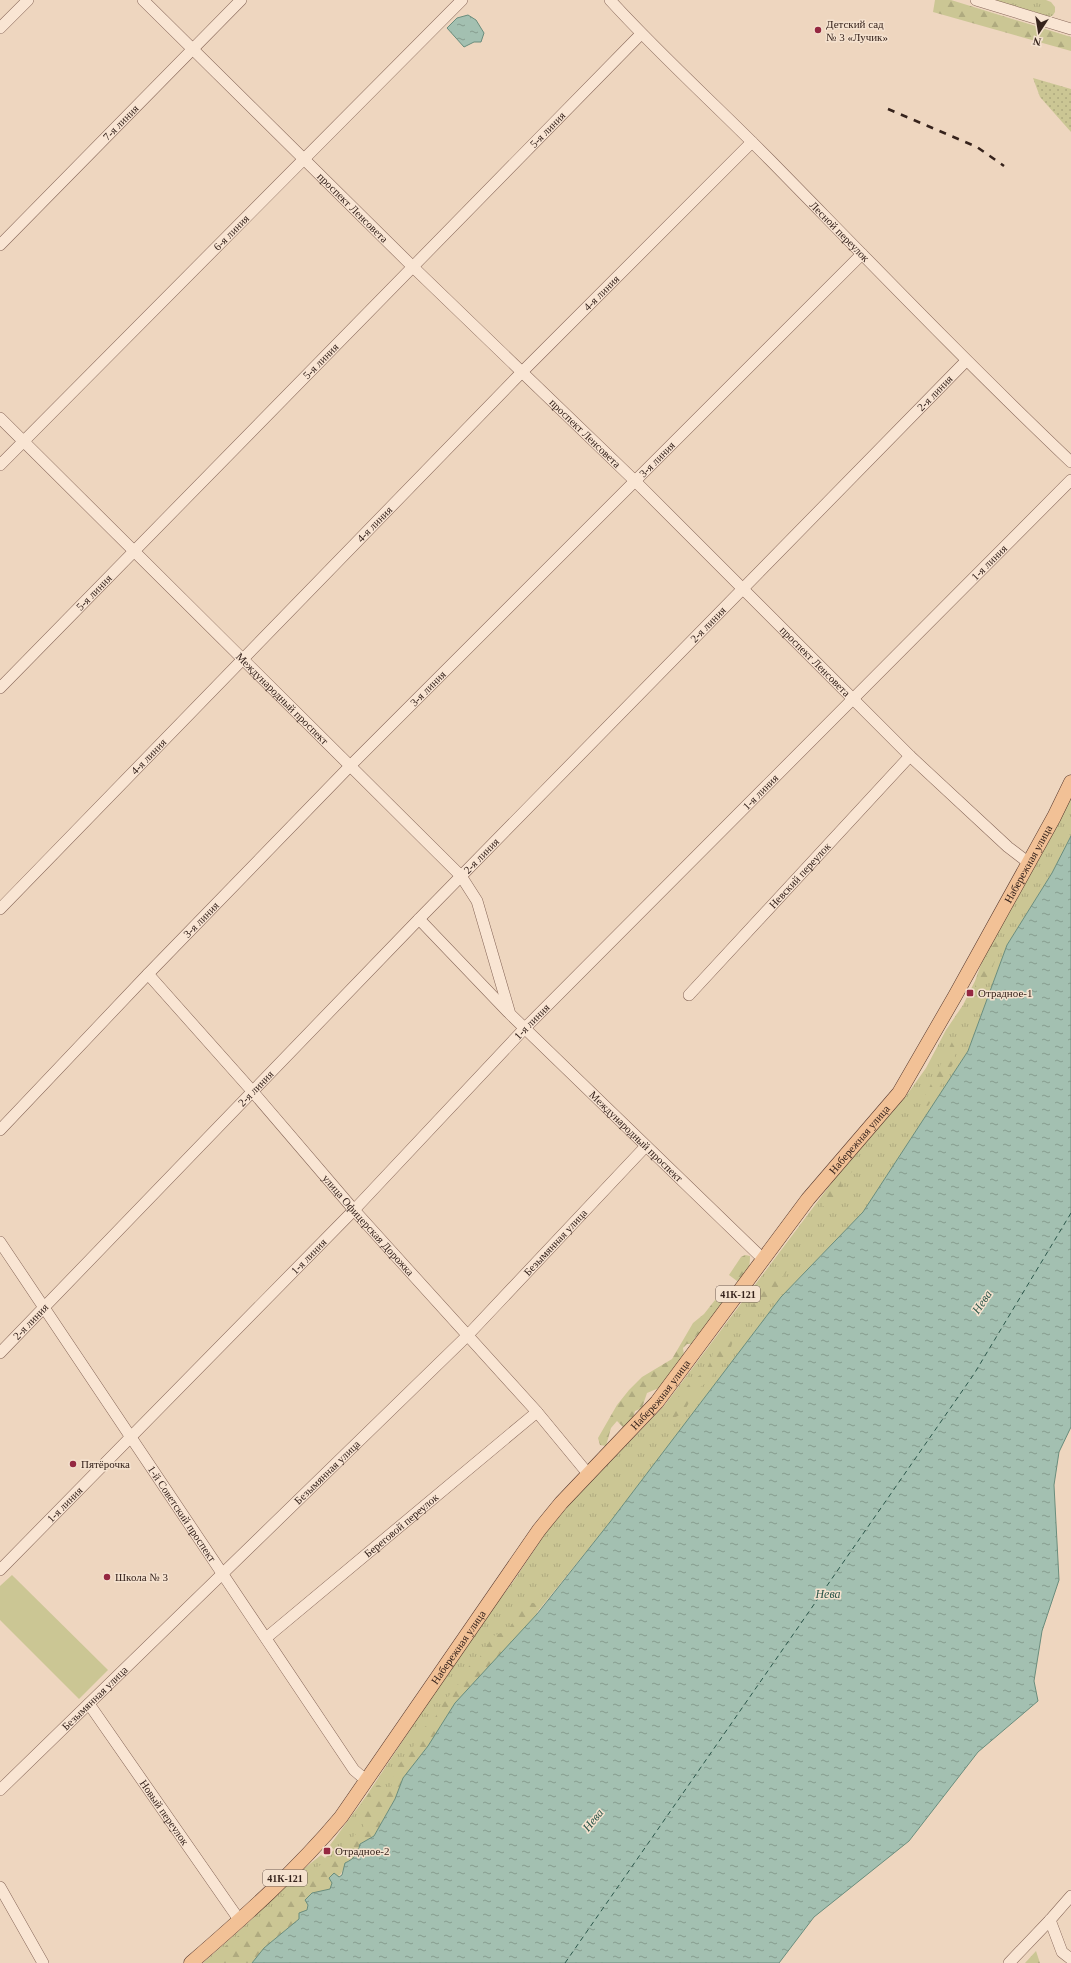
<svg xmlns="http://www.w3.org/2000/svg" width="1071" height="1963" font-family="'Times New Roman',serif">
  <defs>
    <pattern id="grass-tufts" width="24" height="20" patternUnits="userSpaceOnUse"><rect width="24" height="20" fill="#cbc694"/><path d="M3 7l-1-3M5 7V3M7 7l1-3M15 17l-1-3M17 17v-4M19 17l1-3" fill="none" stroke="#afaa7f"/></pattern>
    <pattern id="forest-firs" width="22" height="20" patternUnits="userSpaceOnUse"><rect width="22" height="20" fill="#cbc694"/><path d="M5 1l3.5 6h-7zM16 11l3.5 6h-7z" fill="#afaa7f"/></pattern>
    <pattern id="park-dots" width="8" height="8" patternUnits="userSpaceOnUse"><rect width="8" height="8" fill="#cbc694"/><path d="M2 2h.1M6 6h.1" fill="none" stroke="#afaa7f" stroke-width="1.8" stroke-linecap="round"/></pattern>
    <pattern id="water-ripples" width="26" height="14" patternUnits="userSpaceOnUse"><rect width="26" height="14" fill="#a3c0b1"/><path d="M2 4q2-2 4 0t4 0M15 11q2-2 4 0t4 0" fill="none" stroke="#869c8f"/></pattern>
  </defs>
  <rect width="100%" height="100%" fill="#eed6bf"/>
  <path fill="url(#grass-tufts)" d="M990,0H1046L1051,2L1055,7V12L1051,18Z
    M1071,795V836L1052,873L1007,945L968,1051L863,1212L781,1297L610,1522L403,1778L395,1799L360,1844L358,1852L345,1863L330,1889L305,1899L307,1910L264,1948L252,1963H203L251,1920L301,1871L321,1855L325,1858L334,1850L330,1845L367,1795L476,1630L513,1582L547,1531L575,1498L664,1406L839,1173L906,1096L926,1068L946,1030L963,1005L975,981L984,956Z"/>
  <path fill="url(#forest-firs)" d="M935,0H951L1071,37V51L933,12Z
    M999,939L1002,944L984,988L980,995H975C972,984 989,946 999,939Z
    M956,1038L959,1039L953,1064L928,1106L921,1104L953,1040Z
    M856,1159L858,1161L852,1172L841,1181C841,1185 843,1187 843,1190C845,1203 833,1208 823,1206L822,1200L829,1191L835,1178L843,1172L849,1162Z
    M745,1255L750,1256C750,1267 748,1277 737,1281L729,1275L741,1257Z
    M787,1260L789,1261V1269L777,1283L780,1290L766,1300L761,1313L752,1317L750,1313L752,1306L775,1270L782,1261Z
    M719,1295L724,1296L726,1299L703,1332L696,1336L692,1344H687L683,1348L684,1355L659,1388L647,1393L642,1408L635,1411C633,1419 631,1423 623,1427L617,1421L611,1428L606,1446L600,1445L598,1438L617,1405L629,1390L642,1377L672,1359L693,1323L704,1314Z
    M728,1336L733,1341L730,1350L718,1364L710,1380L696,1390L686,1408L678,1416L673,1418L669,1410C674,1401 683,1391 690,1383C695,1378 703,1374 707,1368C716,1354 710,1345 728,1336Z
    M528,1602L537,1604V1614L455,1703L428,1746L403,1778L395,1799L374,1836L360,1844C358,1854 354,1859 345,1863C343,1877 334,1877 330,1889C319,1890 313,1893 305,1899L308,1905L307,1910L299,1919L264,1948L252,1963H217L219,1951L238,1936L247,1932L257,1920L269,1913L278,1900L295,1886L302,1878L323,1863L333,1861L340,1854L344,1842L349,1841L364,1826L362,1821L357,1817L358,1811L373,1786L379,1785L384,1789L385,1795L390,1791L396,1768L417,1742L422,1729L434,1720L440,1707L461,1681L464,1672L471,1664L478,1660L493,1636L506,1631L512,1624L521,1606Z
    M1036,1951L1040,1963H1025Z"/>
  <path fill="url(#park-dots)" d="M1033,78L1071,89V132L1040,97Z"/>
  <path fill="#cbc694" d="M12,1575L108,1670L79,1699L0,1620V1586Z"/>
  <path fill="url(#water-ripples)" stroke="#6a8d7d" d="M468,15L476,20L484,33L481,42H474L464,47L447,28L457,18Z
    M1071,836V1427L1059,1452L1054,1485L1059,1580L1042,1631L1034,1681L1038,1701L978,1752L909,1841L814,1917L779,1963H252L264,1948L299,1919V1913L307,1910L308,1905L305,1900L312,1893L330,1889L332,1883L329,1878L334,1873L339,1877L342,1875L345,1863C354,1859 358,1854 360,1844L374,1836L395,1799L403,1778L428,1746L455,1703L537,1614L610,1522L781,1297L863,1212L968,1051L1007,945L1052,873Z"/>
  <g fill="none" stroke-linecap="round" stroke-linejoin="round">
    <path stroke="#2b564a" stroke-width="1" stroke-dasharray="5 4" stroke-linecap="butt" d="M565,1963L974,1374L1071,1213"/>
    <g stroke="#866658" stroke-width="12">
      <g id="minor">
        <path id="s1" d="M143,0L413,267L635,481L910,756L1008,847L1029,863"/>
        <path id="s2" d="M610,0C661,56 717,106 770,160C870,262 968,364 1071,462"/>
        <path d="M976,0L1071,29"/>
        <path d="M0,28L28,0"/>
        <path id="s3" d="M0,245L241,0"/>
        <path id="s4" d="M0,418L461,876L477,901L510,1014L763,1259"/>
        <path id="s5" d="M0,465L462,0"/>
        <path id="s6" d="M0,688L641,34"/>
        <path id="s7" d="M0,909L522,372L752,142"/>
        <path d="M419,919L508,1012"/>
        <path id="s8" d="M148,974L253,1092L354,1210L537,1412L589,1475"/>
        <path id="s9" d="M689,995L910,756"/>
        <path id="s10" d="M0,1130L148,974L350,766L862,254"/>
        <path id="s11" d="M0,1242L354,1770L367,1781"/>
        <path id="s12" d="M0,1353L419,919L966,361"/>
        <path id="s13" d="M0,1570L354,1210L525,1028L1071,480"/>
        <path id="s14" d="M266,1638L537,1412"/>
        <path id="s15" d="M89,1704L240,1921"/>
        <path id="s16" d="M0,1790L467,1336L646,1146"/>
        <path d="M0,1887L43,1963"/>
        <path d="M1050,1920L1062,1952L1071,1959"/>
        <path d="M1009,1963L1050,1920L1071,1896"/>
      </g>
    </g>
    <g stroke="#54362c" stroke-width="15">
      <g id="major">
        <path id="s17" d="M191,1963C244,1917 296,1871 341,1817L539,1530L561,1503L657,1402L808,1199L899,1093L955,996L1054,817L1071,782"/>
      </g>
    </g>
    <use href="#minor" stroke="#f9e5d3" stroke-width="11"/>
    <use href="#major" stroke="#f2c196" stroke-width="14"/>
    <path stroke="#36231c" stroke-width="2.5" stroke-dasharray="7 7" stroke-linecap="butt" d="M888,109L977,147L1004,166"/>
  </g>
  <g fill="#952841" stroke="#f5e2cf" stroke-width="1.5">
    <circle cx="818" cy="30" r="4"/>
    <rect x="966" y="989" width="8" height="8" rx="2"/>
    <circle cx="73" cy="1464" r="4"/>
    <circle cx="107" cy="1577" r="4"/>
    <rect x="323" y="1847" width="8" height="8" rx="2"/>
  </g>
  <g text-anchor="middle" dominant-baseline="central" stroke-width="3" stroke-linejoin="round" paint-order="stroke">
    <g fill="#f5e2cf" stroke="#6f5c52" stroke-width="1">
      <rect x="716" y="1286" width="44" height="16" rx="3"/>
      <rect x="263" y="1870" width="44" height="16" rx="3"/>
    </g>
    <g font-size="10" font-weight="bold" fill="#36231c">
      <text x="738" y="1294">41К-121</text>
      <text x="285" y="1878">41К-121</text>
    </g>
    <g font-size="11" fill="#36231c" stroke="#f5e2cf" text-anchor="start">
      <text x="826" y="24">Детский сад<tspan x="826" dy="13">№ 3 «Лучик»</tspan></text>
      <text x="978" y="993">Отрадное-1</text>
      <text x="81" y="1464">Пятёрочка</text>
      <text x="115" y="1577">Школа № 3</text>
      <text x="335" y="1851">Отрадное-2</text>
    </g>
    <g font-size="11" fill="#36231c" stroke="#f5e2cf">
      <text stroke="none"><textPath href="#s3" startOffset="172">7-я линия</textPath></text>
      <text stroke="none"><textPath href="#s6" startOffset="782">5-я линия</textPath></text>
      <text stroke="none"><textPath href="#s1" startOffset="295">проспект Ленсовета</textPath></text>
      <text stroke="none"><textPath href="#s5" startOffset="328">6-я линия</textPath></text>
      <text stroke="none"><textPath href="#s2" startOffset="326">Лесной переулок</textPath></text>
      <text stroke="none"><textPath href="#s7" startOffset="861">4-я линия</textPath></text>
      <text stroke="none"><textPath href="#s6" startOffset="458">5-я линия</textPath></text>
      <text stroke="none"><textPath href="#s12" startOffset="1340">2-я линия</textPath></text>
      <text stroke="none"><textPath href="#s1" startOffset="619">проспект Ленсовета</textPath></text>
      <text stroke="none"><textPath href="#s10" startOffset="939">3-я линия</textPath></text>
      <text stroke="none"><textPath href="#s7" startOffset="537">4-я линия</textPath></text>
      <text stroke="none"><textPath href="#s13" startOffset="1412">1-я линия</textPath></text>
      <text stroke="none"><textPath href="#s6" startOffset="134">5-я линия</textPath></text>
      <text stroke="none"><textPath href="#s12" startOffset="1016">2-я линия</textPath></text>
      <text stroke="none"><textPath href="#s1" startOffset="943">проспект Ленсовета</textPath></text>
      <text stroke="none"><textPath href="#s10" startOffset="615">3-я линия</textPath></text>
      <text stroke="none"><textPath href="#s4" startOffset="398">Международный проспект</textPath></text>
      <text stroke="none"><textPath href="#s7" startOffset="213">4-я линия</textPath></text>
      <text stroke="none"><textPath href="#s13" startOffset="1088">1-я линия</textPath></text>
      <text stroke="none"><textPath href="#s12" startOffset="692">2-я линия</textPath></text>
      <text stroke="none"><textPath href="#s17" startOffset="1388">Набережная улица</textPath></text>
      <text stroke="none"><textPath href="#s9" startOffset="163">Невский переулок</textPath></text>
      <text stroke="none"><textPath href="#s10" startOffset="291">3-я линия</textPath></text>
      <text stroke="none"><textPath href="#s13" startOffset="764">1-я линия</textPath></text>
      <text stroke="none"><textPath href="#s12" startOffset="368">2-я линия</textPath></text>
      <text stroke="none"><textPath href="#s4" startOffset="973">Международный проспект</textPath></text>
      <text stroke="none"><textPath href="#s17" startOffset="1064">Набережная улица</textPath></text>
      <text stroke="none"><textPath href="#s8" startOffset="334">улица Офицерская Дорожка</textPath></text>
      <text stroke="none"><textPath href="#s16" startOffset="780">Безымянная улица</textPath></text>
      <text stroke="none"><textPath href="#s13" startOffset="440">1-я линия</textPath></text>
      <text stroke="none"><textPath href="#s12" startOffset="44">2-я линия</textPath></text>
      <text stroke="none"><textPath href="#s17" startOffset="740">Набережная улица</textPath></text>
      <text stroke="none"><textPath href="#s16" startOffset="456">Безымянная улица</textPath></text>
      <text stroke="none"><textPath href="#s13" startOffset="92">1-я линия</textPath></text>
      <text stroke="none"><textPath href="#s11" startOffset="327">1-й Советский проспект</textPath></text>
      <text stroke="none"><textPath href="#s14" startOffset="176">Береговой переулок</textPath></text>
      <text stroke="none"><textPath href="#s17" startOffset="416">Набережная улица</textPath></text>
      <text stroke="none"><textPath href="#s16" startOffset="132">Безымянная улица</textPath></text>
      <text stroke="none"><textPath href="#s15" startOffset="132">Новый переулок</textPath></text>
    </g>
    <g font-size="12" font-style="italic" fill="#2b564a" stroke="#f5e2cf">
      <text transform="translate(982 1302) rotate(-56)">Нева</text>
      <text x="828" y="1594">Нева</text>
      <text transform="translate(593 1820) rotate(-51)">Нева</text>
    </g>
  </g>
  <g transform="translate(1039 32) rotate(192)" stroke="#f5e2cf" stroke-width="3" paint-order="stroke">
  <path d="M0-3L7 15L0 10L-7 15Z" fill="#36231c"/>
  <text y="-6" font-size="11" font-weight="bold" text-anchor="middle" fill="#36231c">N</text>
  </g>
</svg>
